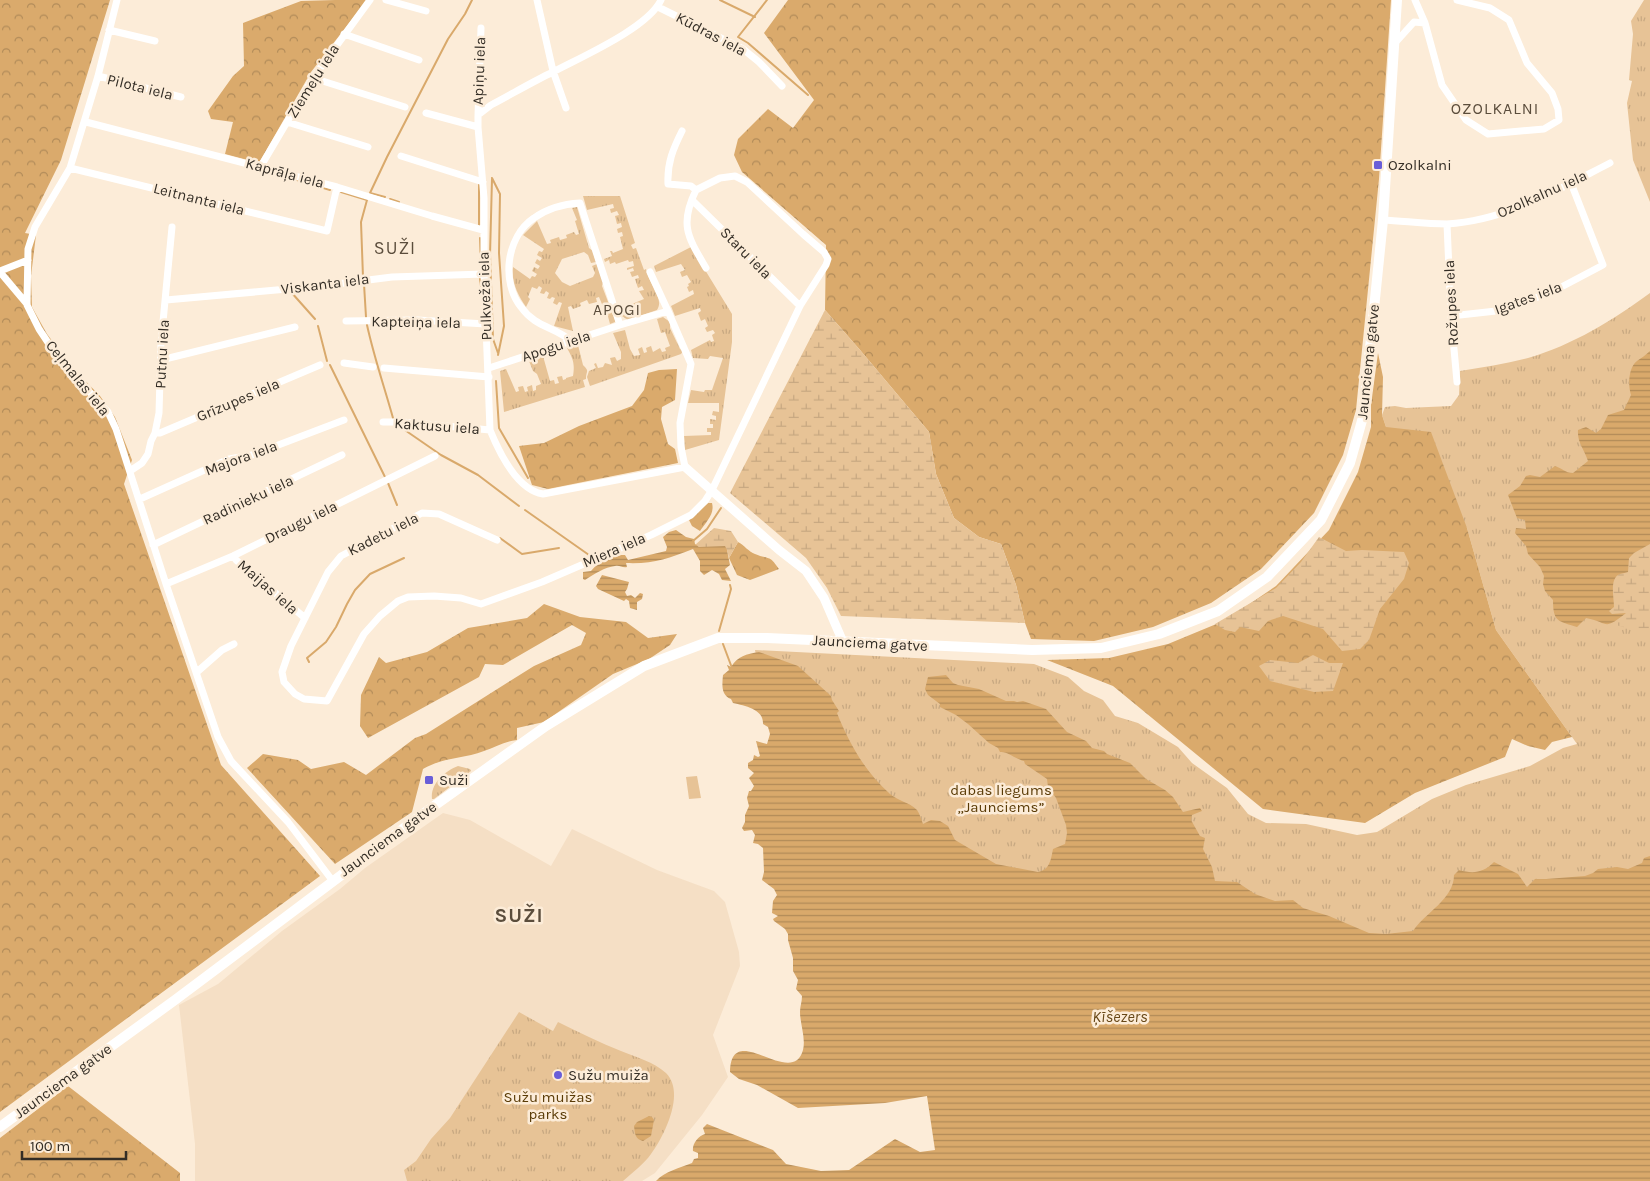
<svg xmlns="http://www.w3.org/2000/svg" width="1650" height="1181" font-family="Karla,sans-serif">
  <defs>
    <pattern id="grass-tufts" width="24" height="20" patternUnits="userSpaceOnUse" patternTransform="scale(1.25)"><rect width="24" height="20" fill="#e7c396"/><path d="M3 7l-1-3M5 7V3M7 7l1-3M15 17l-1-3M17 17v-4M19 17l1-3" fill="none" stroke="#c7a881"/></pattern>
    <pattern id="forest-crowns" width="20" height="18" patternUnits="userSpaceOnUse" patternTransform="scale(1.25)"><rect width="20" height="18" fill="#daaa6c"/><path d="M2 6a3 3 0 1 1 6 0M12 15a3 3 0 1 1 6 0" fill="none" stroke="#b18b59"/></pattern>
    <pattern id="wetland-marsh" width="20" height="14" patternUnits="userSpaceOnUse" patternTransform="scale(1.25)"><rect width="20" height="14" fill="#e7c396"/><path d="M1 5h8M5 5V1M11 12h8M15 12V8" fill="none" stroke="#c7a881"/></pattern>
    <pattern id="water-rules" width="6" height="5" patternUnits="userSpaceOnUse" patternTransform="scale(1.25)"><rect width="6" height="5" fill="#d9a96b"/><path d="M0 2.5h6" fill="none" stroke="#b18a58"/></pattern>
  </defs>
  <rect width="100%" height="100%" fill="#fcecd8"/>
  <path fill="#f5dfc5" d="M443,813L470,820L551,866L572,829L657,870L714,891L725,902L739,952L740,966L713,1035L728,1077L702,1115L655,1173L642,1181H195V1144L179,1005L218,984L282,931L340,889L365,868Z"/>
  <path fill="url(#grass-tufts)" d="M1644,0H1650V202L1633,160L1627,103L1632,81L1629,80L1633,34L1631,21Z
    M583,196H620L635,243L631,245L633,249L636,248L644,270L646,269C648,283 665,298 657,310L628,320L622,316L620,309L644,299L639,291L644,290L642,286L638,288L635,279L639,278L638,275L632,277L630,272L634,271L633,268L627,270V268L634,266L633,261L629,262L628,260L616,264L615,262L610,264L609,260L605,262L604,259L612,256L610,251H612L613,253L623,249L620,237L623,236L622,232L618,233L617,229L622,227L621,223L617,224L615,216L619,215L617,211L611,213L610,209L614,208L613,204L587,210Z
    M577,207L589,248L593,251L596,262L591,263L588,255L584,252L562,259L555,273L562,282L570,286L593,277L595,273L592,266L597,264L603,282L602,286L615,320V322L610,324L606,309H604L599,297L596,298L597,302L589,304L587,300L580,303L581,306L573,309L571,306L568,307L573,331L554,326L562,303L559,302L557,305L553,303L555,298L552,297L550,299L547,298L549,293L546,291L544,294L540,293L542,288L539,286L537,289L532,287L528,297L530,299L526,307C518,295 511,282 513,267L530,279L532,276L535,277L537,274L532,271L534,267L538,269L540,266L535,263L537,259L540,261L542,258L537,255L539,251L542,252L544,249L523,235L537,221L547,244L551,243L550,240L559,237L560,240L567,238L566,235L574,232L576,235L579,234L575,221L577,220L572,208Z
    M691,247L732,314V342L719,440L685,450L684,436L711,435V432H707V428H713V424H710V419L716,420V416L712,415L713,411L719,412V403H688L691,390L704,392L705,390H712L723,358L710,356L708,359L693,358L691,350L710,340L711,342L714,341L712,335L715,333L713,330L707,332L705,328L708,326L705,319L701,321L698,313L701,311L700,308L675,316L671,306L694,294L693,290L689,292L687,287L689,286L688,284L691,282L687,275L682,277L680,272L685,270L681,264L656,272L654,266Z
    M1650,293V941L1020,944L760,677L755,650L1034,664L1068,677L1084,691L1103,700L1115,716L1138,723L1178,747L1192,763L1227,788L1248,814L1266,823L1306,824L1357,835L1377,832L1432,799L1466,785L1530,766L1563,748L1577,744L1496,630L1467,528L1386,427L1382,415L1385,407L1395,406L1406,408L1451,406L1459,395L1460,371C1483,367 1506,364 1528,358C1573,345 1613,320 1650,293Z
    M663,317L670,322V328L680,349L683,351L681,354L590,386L587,377L589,371L596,368L594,364L596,363L598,368L603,367L605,363L612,365L610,358L615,357L617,361L621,359V352L613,333L625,330L630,349L634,356L640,355L638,349L642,347L644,353L647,352L646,348L651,346L653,352L660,348L662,352L666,351L665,348L670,346L665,332L661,333L657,319Z
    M578,345L583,365C590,372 586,370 586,379L583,380L585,387L504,412L500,371L506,369L516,392L519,391L518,387L523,386L525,392L528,391L527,387L532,385L533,391L536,390V386L541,384L537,374L533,371L529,361L543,356L550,381L554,380L555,384L559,383L557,377L562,376L563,380L566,379V378L573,376C575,363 573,359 567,348Z
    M458,766L470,769L471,771L434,799H432C430,784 445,771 458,766Z
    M519,1012L553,1031L558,1022C579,1032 600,1043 621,1051C636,1057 654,1062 666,1073C686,1093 664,1136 651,1154C644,1164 632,1173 623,1181H407L404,1170L416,1161L431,1139L450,1118Z"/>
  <path fill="url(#forest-crowns)" d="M0,0H110L61,160L25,233L36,235L31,276L32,307L47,334L71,366L100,396L115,417L132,460L124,484L221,765L320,876L0,1112Z
    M335,0H367L311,72L259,163L225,154L233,122L211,119L208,111L233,76L244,66L243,23L301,1Z
    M788,0H1391L1379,179L1356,410L1343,455L1314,513L1261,569L1211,603L1153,627L1094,641L1031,639L1025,623L1016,585L1001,544L979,537L954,518L936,474L929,432L860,350L825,310L826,245L742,172L734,155L738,139L768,109L793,128L814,100L764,33Z
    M1378,353L1383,377L1382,415L1386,427L1431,432L1467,528L1496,630L1572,737L1552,742L1545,750L1528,746L1512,739L1505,757L1415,793L1365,823L1263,809L1113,686L1047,660L1109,658L1168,644L1226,620L1276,586L1329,530L1358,472L1371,427V405Z
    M677,369L675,400L662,407L661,419L668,444L675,449L678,463L548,489L532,485L519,446L544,443L579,426L632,406L644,390L648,373L659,370Z
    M708,503H712C715,514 706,522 700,531L692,526L689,520Z
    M738,542C744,545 749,552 755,554C769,560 769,554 779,569L750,580L737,575L729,558Z
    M544,604L580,617L626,622L648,638L677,634L670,645L649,659L613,674L544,722L517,728V740C505,741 496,747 484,751C463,759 444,757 423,769L412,812L335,864L247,768L263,754L298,760L311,769L344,762L366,775L415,738L426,734L534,666L581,645L586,633L572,625L503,665L485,664L479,677L368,738L360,726L361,695L379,657L386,663L427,652L468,628L527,618Z
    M68,1086L180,1173V1181H0V1138Z"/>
  <path fill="url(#wetland-marsh)" d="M825,310L860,350L929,432L936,474L954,518L979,537L1001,544L1016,585L1025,623L841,616L827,588L806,558L730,493Z
    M714,528L731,531L738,542L729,558L727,550L699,547L695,545Z
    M1319,537L1346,551L1362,550L1404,552L1409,563L1404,579L1380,609L1369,640L1360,649L1342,651L1323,629L1283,616L1268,621L1259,631L1240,627L1235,632L1225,630L1215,624L1276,588L1301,562Z
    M1650,544V634H1649L1612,624L1625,613L1612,614L1608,610L1614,607C1613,595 1611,584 1619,574H1624L1629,570V558L1634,553Z
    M1313,655L1329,663H1343L1333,691L1314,692L1270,681L1259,666L1270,660L1298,663Z"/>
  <path fill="#e7c396" d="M697,776L701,798L689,799L686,777Z"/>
  <path fill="url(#water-rules)" d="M1650,351V544L1634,553L1629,558L1628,572C1626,573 1623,573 1620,574C1609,578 1614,598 1614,607L1609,611L1612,614L1626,613C1603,631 1610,623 1586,618L1577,627C1558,621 1553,622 1553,600L1545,591L1543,584L1544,576L1540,567L1528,554L1526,546L1515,533L1516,528L1526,529L1525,520L1517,518L1508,495L1520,486L1526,476L1530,475L1540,477L1555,466C1562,468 1565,473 1573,473L1588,461C1584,449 1577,442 1578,430L1586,427L1596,433L1601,429L1608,415L1624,410L1631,395C1628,386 1628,368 1637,361C1641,358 1646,355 1650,351Z
    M676,530L686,537L694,539L695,544L699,547L725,546L727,550L730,565L725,569L731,581L722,580L719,574L712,570L704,575L700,571V561L693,549C667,559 654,564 626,563L627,567C622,568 620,565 615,566C605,567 594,574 585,580L583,579V572L591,571C600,560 611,554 625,555L628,560L666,551L667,547L663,537L669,532Z
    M602,575L629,582L627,589L625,592L627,596L631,595L635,598L640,593L643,594L642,599L637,602V610L630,608L629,601L626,599L624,601L598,589L596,586Z
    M759,652L798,666L831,696L832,700L839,711L837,713C849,743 865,772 890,794C898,801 909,802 917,810C920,814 921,819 923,824L931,820L940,821L948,826L955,840L996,864L1038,872C1050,870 1051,859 1053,849L1065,844L1067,833L1066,825L1056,798L1048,787L1047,779L1025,764L1024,761C1015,759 1008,751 1000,752L998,748L989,743L968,724L956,715L940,707V704L928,695L925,689L928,677L946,675L953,683L958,685L979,689L1006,701H1014L1017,702L1023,701L1046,709L1067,732L1086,741L1092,748L1104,751L1107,754L1130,763L1146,779L1165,790L1173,797L1183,812L1200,808L1202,811L1192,815L1191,820L1200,836L1205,838L1203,849L1212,867L1215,881L1237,882L1255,894L1275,901L1293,900L1303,908L1329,916L1369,933L1386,934L1413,931C1426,912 1454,899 1454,875L1459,870C1473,874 1483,873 1494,862L1518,874L1527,887L1535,879H1546L1585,876L1593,873L1598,869L1617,867L1628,869L1642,863L1644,858L1650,856V1181H656C665,1171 680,1168 692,1163L694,1159L698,1158V1153L693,1151C692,1144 698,1136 705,1134L703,1128L707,1124L773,1150L786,1164L821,1171L849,1170L895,1139L920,1152L935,1150L927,1096L885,1103L798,1108L757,1085L739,1079L730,1072C731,1018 792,1090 803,1050C806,1038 800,1024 800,1012C800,1006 802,1002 802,996L796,989L798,980L793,971V958L788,940V934L785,929L774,921L773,919L778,916L772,913L773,901L777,895L774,889L762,880L764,872L763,848L758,844L753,843L755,835L752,830L744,831L742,828L745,822V815L749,806L747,798L749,791H751L754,786L749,778L754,773L748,768V763L753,760L754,755L758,757L760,756L756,741L767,744L770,734L768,727L763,724C764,709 745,706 733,703L731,699C721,695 722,685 723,675L729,670L727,665L731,667C738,656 746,654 759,652Z
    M649,1116L652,1117L654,1120L651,1136L643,1141C635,1139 635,1134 634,1126L637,1122Z"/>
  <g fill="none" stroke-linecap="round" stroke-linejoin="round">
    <path stroke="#d9a96b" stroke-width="2" d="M720,0L755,17
      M767,0L738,37L748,43L808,95
      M492,178L500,194L499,253L504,326L498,355
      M492,179L490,255L493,339L498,353
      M297,180L330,190
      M479,184V226
      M341,192L367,200L361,222L363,277
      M385,197L370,193L387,157L448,39L465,14L472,0
      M390,199L399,202
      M480,238L481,266
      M480,279L481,286
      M364,284L366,317
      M291,292L315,319
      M367,325C374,357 384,386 393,418
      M318,326L327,361
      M330,365L385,477
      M496,381L499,428L528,478
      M399,426L441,455L478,475L519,506
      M388,483L397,505
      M525,510L589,555
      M500,538L522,554L559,548
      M693,541L707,529L721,508
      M719,631L731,589L730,585
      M723,644L732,668
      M309,662L307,658L326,642L336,627L347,604L355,590L370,574L404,558"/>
    <path stroke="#fff" stroke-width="7" d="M117,0L98,76L70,168L35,227L28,249L27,305L39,329L59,359L108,412L116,429L166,584L218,737L231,761L288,822L332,880
      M386,0L426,11
      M537,0L553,71L566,108
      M1415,0L1425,23
      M658,7L743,49L759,62L782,86
      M109,30L155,41
      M344,34L419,60
      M1395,43L1414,22L1425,23L1442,85L1466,120L1488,134L1544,129L1559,120L1558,109L1552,93L1527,63L1509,20L1490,8L1457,0
      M98,76L181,97
      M313,78L405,107
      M426,113L478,127
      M478,115L481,28
      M86,122L337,187L432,216L483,230
      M287,122L368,147
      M682,131C673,149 667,163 668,184L691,186L696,190
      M401,156L483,182
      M261,166L313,78L370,0
      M70,168L327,231L337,187
      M692,200L800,306
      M1383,220C1404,221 1426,224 1447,224C1506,221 1559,189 1610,163
      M1447,224L1451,316L1457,382
      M0,271L28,260
      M0,272L27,304
      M650,272L668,311
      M166,300L321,286L392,277L484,274
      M1451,316L1496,311L1550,293L1603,265L1571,183
      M346,321L417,320L486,324
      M571,341C554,326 536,328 521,307C501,282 506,237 534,218C548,208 563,204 580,203L620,325
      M161,360L295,327
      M344,363L373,367
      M384,368L489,377
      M489,368L620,325L668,311L691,364L680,423L681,447L685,467L543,494C517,490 499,452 490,430L484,274V198L478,127V115L491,105C512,94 532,82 553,72C581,57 648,28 661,0
      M383,422H402L490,430
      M155,433H160L320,365
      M130,471L142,463L148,454L151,441L155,433L159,413L161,343L172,227
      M140,499L229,459L252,455L344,420
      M497,540L439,514L422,513L341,556L328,572L291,646L282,672L284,682L295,694L304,699L327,701L364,634L380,616L398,601L408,597L434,596L461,598L481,604L542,582L651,535L691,515L705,501L712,490L800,306L826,265L828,259L824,252L803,234L747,182L735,176L720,178L696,190C679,225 688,237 706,268
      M153,545L342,455
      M233,556L236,560L305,618
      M166,584L233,556L435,456
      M197,672L222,650L234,644"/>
    <path stroke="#fff" stroke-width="9" d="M685,467L779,550L806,571L824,598L843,642"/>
    <path stroke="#fff" stroke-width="10" d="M0,1127L175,1000L420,816L546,726L644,666L718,638H767L1032,650L1101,648L1159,634L1218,611L1267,577L1321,520L1350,463L1363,417L1383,220L1397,0"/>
  </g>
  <g fill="#695ed8" stroke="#fcecd8" stroke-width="2">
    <rect x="1373" y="160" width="10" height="10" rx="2.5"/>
    <rect x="424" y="775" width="10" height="10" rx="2.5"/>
    <circle cx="558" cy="1075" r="5"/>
  </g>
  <g text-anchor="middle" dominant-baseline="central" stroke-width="5" stroke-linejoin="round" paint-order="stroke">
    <g font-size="15" fill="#332d25" stroke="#fcecd8">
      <text transform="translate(711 34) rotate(28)">Kūdras iela</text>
      <text transform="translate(479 71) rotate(-88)">Apiņu iela</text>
      <text transform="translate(313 81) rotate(-58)">Ziemeļu iela</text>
      <text transform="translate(140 87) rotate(14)">Pilota iela</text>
      <text transform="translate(285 173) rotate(15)">Kaprāļa iela</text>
      <text transform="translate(1542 194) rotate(-24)">Ozolkalnu iela</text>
      <text transform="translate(199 199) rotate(14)">Leitnanta iela</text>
      <text transform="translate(746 253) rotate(45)">Staru iela</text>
      <text transform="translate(325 284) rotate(-7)">Viskanta iela</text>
      <text transform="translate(485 296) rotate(-92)">Pulkveža iela</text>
      <text transform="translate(1528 298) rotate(-20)">Igates iela</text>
      <text transform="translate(1451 303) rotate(-93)">Rožupes iela</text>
      <text transform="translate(416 322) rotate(1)">Kapteiņa iela</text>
      <text transform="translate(556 346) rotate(-18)">Apogu iela</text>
      <text transform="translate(162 354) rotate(-87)">Putnu iela</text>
      <text transform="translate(1368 362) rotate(-84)">Jaunciema gatve</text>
      <text transform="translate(78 378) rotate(51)">Ceļmalas iela</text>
      <text transform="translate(238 400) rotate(-23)">Grīzupes iela</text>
      <text transform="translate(437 426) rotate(4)">Kaktusu iela</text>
      <text transform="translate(241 458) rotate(-20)">Majora iela</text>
      <text transform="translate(248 500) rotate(-25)">Radinieku iela</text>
      <text transform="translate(301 522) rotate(-26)">Draugu iela</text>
      <text transform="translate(383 534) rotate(-27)">Kadetu iela</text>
      <text transform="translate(614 550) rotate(-23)">Miera iela</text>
      <text transform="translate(268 587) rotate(41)">Maijas iela</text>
      <text transform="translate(870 643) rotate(3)">Jaunciema gatve</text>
      <text transform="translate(388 839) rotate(-36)">Jaunciema gatve</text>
      <text transform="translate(63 1081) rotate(-36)">Jaunciema gatve</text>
    </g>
    <g font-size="15" fill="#332d25" stroke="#fcecd8" text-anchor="start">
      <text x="1388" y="165">Ozolkalni</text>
      <text x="439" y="780">Suži</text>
      <text x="568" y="1075">Sužu muiža</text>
    </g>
    <g font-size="15" fill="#5a3b06" stroke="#fcecd8">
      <text x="1001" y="790">dabas liegums<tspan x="1001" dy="17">„Jaunciems”</tspan></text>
      <text x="548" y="1097">Sužu muižas<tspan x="548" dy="17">parks</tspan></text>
    </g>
    <g font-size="16" letter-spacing="1" fill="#5b4d3c" stroke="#fcecd8">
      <text x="1495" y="108">OZOLKALNI</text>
      <text x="617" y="309">APOGI</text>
    </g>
    <g font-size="16" font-style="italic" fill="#684818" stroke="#fcecd8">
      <text x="1120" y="1016">Ķīšezers</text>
    </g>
    <g font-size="18" letter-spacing="1" fill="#5b4d3c" stroke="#fcecd8">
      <text x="395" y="248">SUŽI</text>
    </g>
    <g font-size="20" font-weight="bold" letter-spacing="1" fill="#5b4d3c" stroke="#fcecd8">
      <text x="519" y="915">SUŽI</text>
    </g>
  </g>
  <path d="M22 1151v8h104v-8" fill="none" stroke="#332d25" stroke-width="2.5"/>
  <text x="30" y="1151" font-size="15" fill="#332d25" stroke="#fcecd8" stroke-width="4" paint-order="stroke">100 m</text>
</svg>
